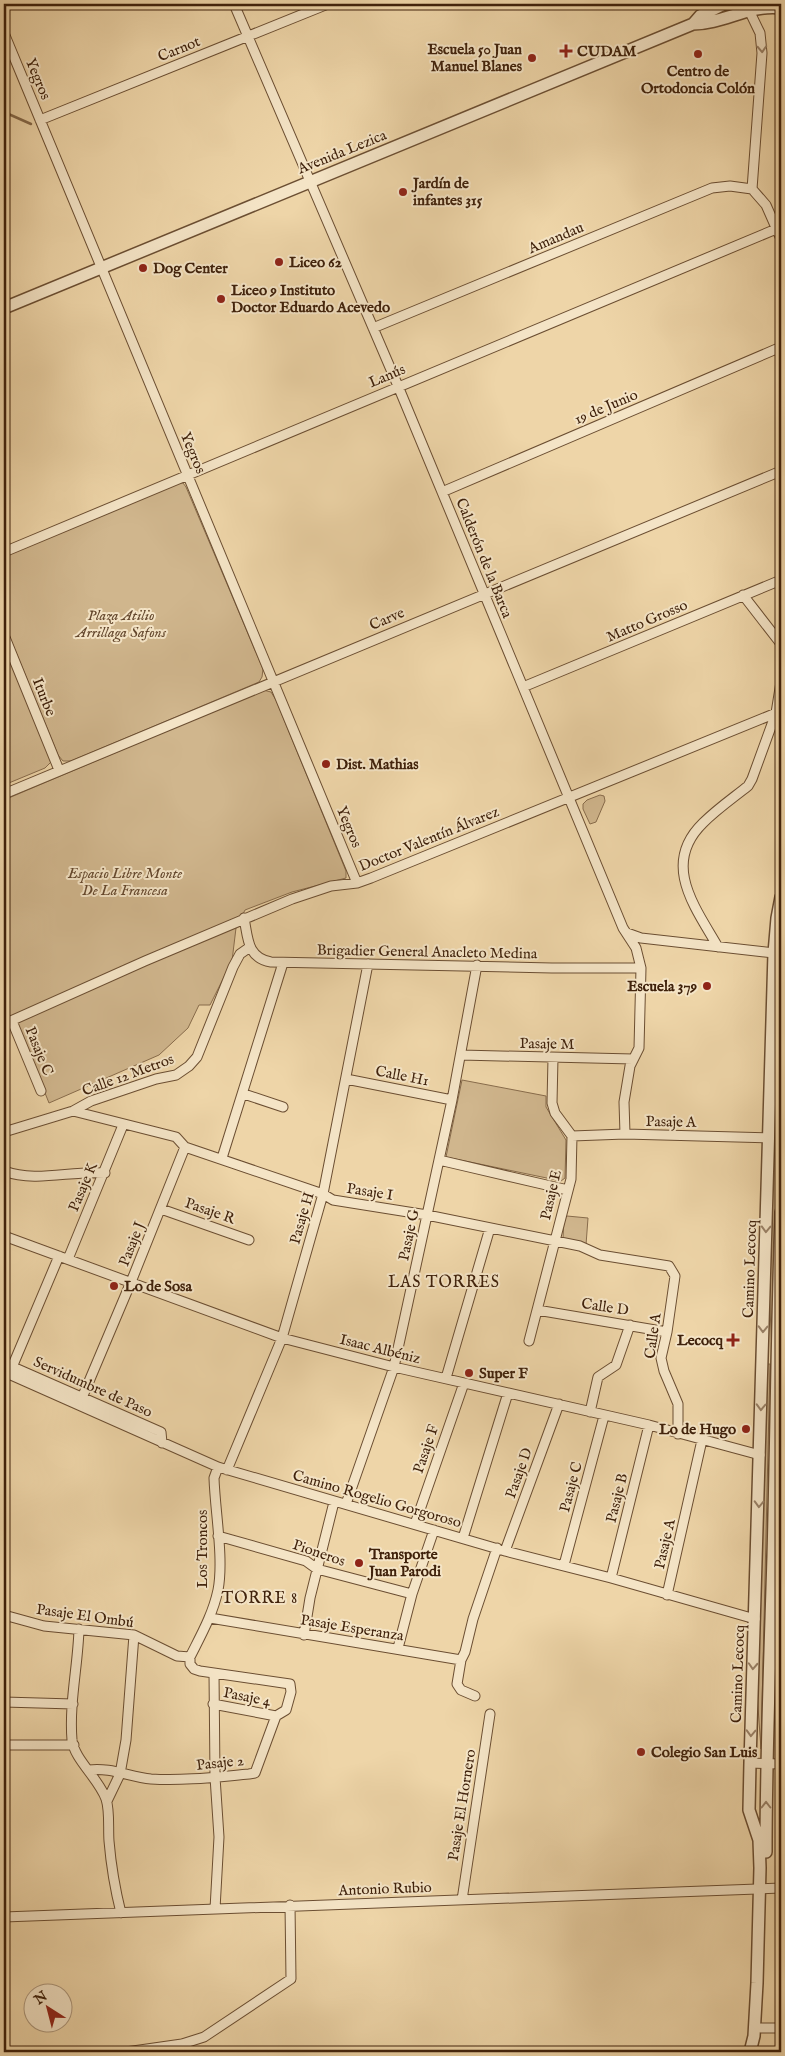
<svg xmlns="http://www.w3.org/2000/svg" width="785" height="2056" font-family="'IM FELL English',serif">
  <rect width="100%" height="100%" fill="#eed5a8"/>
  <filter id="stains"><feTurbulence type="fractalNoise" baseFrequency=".004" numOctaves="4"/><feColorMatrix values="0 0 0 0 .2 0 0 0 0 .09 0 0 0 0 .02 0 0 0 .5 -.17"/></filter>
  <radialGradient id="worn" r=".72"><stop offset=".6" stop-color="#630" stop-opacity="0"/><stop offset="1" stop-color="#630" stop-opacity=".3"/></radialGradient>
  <path fill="#d0b68d" stroke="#886c4c" d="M178,483H183L186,487L263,669L262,677L259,682L71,761H63L58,755L4,623V556Z
    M4,645L51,762L45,768L4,785Z
    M263,690L271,692L276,700L346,871V878L292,892L245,910L236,928L232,961L210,1005H199L188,1028L159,1055L49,1103L14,1015L4,1019V800Z
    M600,795L604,796L605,801L596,822L590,824L583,809V804L587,800Z
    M779,962H780L781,1053L772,1352L769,1288Z
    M462,1080L546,1096V1107L566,1140L565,1178L561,1181L446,1157Z
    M567,1216L588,1218L586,1245L563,1238L564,1219Z
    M766,1364H770L761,1749L757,1693Z"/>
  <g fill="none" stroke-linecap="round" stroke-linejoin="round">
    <path stroke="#846849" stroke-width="2.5" d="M4,112L31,124"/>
    <g stroke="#6b4e32" stroke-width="11">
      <path id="minor" d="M234,4L398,386L623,928L636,948L641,968L639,1048L630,1066L624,1102L625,1134
        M746,4L760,33L762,53L752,189L766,205L781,239
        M4,33L357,883
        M40,120L328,4
        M373,328L712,188L730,186L752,189
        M442,492L781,347
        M4,552L781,227
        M743,595L781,644
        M4,635L59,770
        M523,687L781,580
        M4,794L781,471
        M244,918C248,938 247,958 271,962L552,968H641
        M627,933L641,938L774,953
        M718,947C695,907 661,864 703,823C717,809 733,798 748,786L752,779L776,713L781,682
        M12,1021L41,1091
        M4,1024L145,961L292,899L331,886L357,883L371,878L781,711
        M461,1055L633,1059
        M346,1079L452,1100
        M244,1094L283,1107
        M73,1111L176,1137L185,1147L323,1194L333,1200L427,1215L580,1246L600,1255L669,1266L675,1276L667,1332L661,1358L664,1371L678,1404V1434
        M4,1132L73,1111L91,1101L156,1079L176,1075L189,1066L197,1057L233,967L240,954L250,947
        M572,1136L625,1134L769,1138
        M222,1158L283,963
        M439,1160L568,1190
        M4,1171C37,1183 71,1170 105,1173
        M161,1209L249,1240
        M4,1236L282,1338L394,1367L649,1425L760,1455
        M68,1259L123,1125
        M537,1310L667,1332
        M529,1341L571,1179L572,1136L555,1113L552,1103L553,1058
        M4,1363L161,1432L162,1443
        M4,1372L218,1467L505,1551L611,1578L755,1619
        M10,1372L59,1256
        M446,1378L490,1228
        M79,1405L131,1282L185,1147
        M590,1412L598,1377L616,1365L630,1325
        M227,1470L282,1338L323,1194L368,964
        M346,1504L394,1367L452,1100L477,965
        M415,1524L464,1383
        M218,1536L306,1561L317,1569L412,1594
        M463,1538L508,1393
        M505,1551L559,1404
        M564,1565L604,1416
        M611,1578L649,1425
        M667,1595L702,1440
        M4,1615L44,1626L134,1635L177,1656L190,1657
        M210,1618L461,1660
        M79,1629C78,1665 69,1703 72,1740C74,1759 99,1779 106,1799C110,1811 108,1828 109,1841C111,1865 115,1889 121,1913
        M304,1635L310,1598L334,1502
        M398,1648L412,1594L434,1530
        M770,1662H781
        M214,1673L215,1777L219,1837L215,1909
        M475,1696L461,1690L457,1684L461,1660L465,1652L473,1619L497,1548
        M4,1702L73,1704
        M213,1704L276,1716
        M4,1745H74
        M750,1763L781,1764
        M89,1770C110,1767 130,1777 151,1779C184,1781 216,1777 249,1774L255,1773L276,1716L286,1710L291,1692L290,1684L200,1671L194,1669L190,1664V1657C201,1635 213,1614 218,1590C224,1559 215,1511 214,1478L218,1467
        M107,1801L120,1774L126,1740L134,1635
        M462,1900L490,1714
        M4,1917L781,1888
        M761,2028H781
        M126,2052L182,2044L204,2037L291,1979L290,1905"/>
    </g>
    <g stroke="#6b4e32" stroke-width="14">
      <path id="tertiary" d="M693,24L700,16L724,4
        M4,308L693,24C723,24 750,4 781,8
        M766,1852C766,1754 770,1655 773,1557C776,1442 777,1327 781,1212
        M750,2052L754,2036L757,1983L760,1868L759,1840L749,1810L750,1763L774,953L777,918L781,897"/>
    </g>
    <use href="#minor" stroke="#f4e4c6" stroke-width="9"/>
    <use href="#tertiary" stroke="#f4e4c6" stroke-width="11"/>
  </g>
  <defs><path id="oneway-chevron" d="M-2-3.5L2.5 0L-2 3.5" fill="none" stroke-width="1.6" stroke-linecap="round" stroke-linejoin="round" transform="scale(1.25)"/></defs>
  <g stroke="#9a8268">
    <use href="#oneway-chevron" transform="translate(762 49) rotate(87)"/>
    <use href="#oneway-chevron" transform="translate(766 1229) rotate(92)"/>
    <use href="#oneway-chevron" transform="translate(763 1329) rotate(91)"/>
    <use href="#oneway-chevron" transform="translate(761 1407) rotate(92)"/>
    <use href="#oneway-chevron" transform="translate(759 1504) rotate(92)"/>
    <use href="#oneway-chevron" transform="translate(753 1666) rotate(93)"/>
    <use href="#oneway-chevron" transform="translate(751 1733) rotate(92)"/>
    <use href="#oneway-chevron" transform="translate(766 1805) rotate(-90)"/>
  </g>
  <g fill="#8f2418" stroke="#f4e4c6" stroke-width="2">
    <path d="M563.5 43.5h5v5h5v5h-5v5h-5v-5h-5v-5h5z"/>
    <circle cx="698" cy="54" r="5"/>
    <circle cx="532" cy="58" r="5"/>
    <circle cx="403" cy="192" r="5"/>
    <circle cx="279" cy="262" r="5"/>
    <circle cx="143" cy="268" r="5"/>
    <circle cx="221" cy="299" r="5"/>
    <circle cx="326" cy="764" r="5"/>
    <circle cx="707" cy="986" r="5"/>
    <circle cx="114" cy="1286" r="5"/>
    <path d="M730.5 1332.5h5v5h5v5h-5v5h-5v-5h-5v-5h5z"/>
    <circle cx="469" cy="1373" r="5"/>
    <circle cx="746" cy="1429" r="5"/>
    <circle cx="359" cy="1563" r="5"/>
    <circle cx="641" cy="1752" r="5"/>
  </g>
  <g text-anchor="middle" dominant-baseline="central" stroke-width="4" stroke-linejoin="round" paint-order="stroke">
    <g font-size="15" fill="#3f210b" stroke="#f4e4c6">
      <text transform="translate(179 49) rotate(-22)">Carnot</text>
      <text transform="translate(38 79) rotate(67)">Yegros</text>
      <text transform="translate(342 152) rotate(-22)">Avenida Lezica</text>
      <text transform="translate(556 238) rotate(-23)">Amandau</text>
      <text transform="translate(387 376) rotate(-23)">Lanús</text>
      <text transform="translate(606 407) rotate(-23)">19 de Junio</text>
      <text transform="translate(193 453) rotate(67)">Yegros</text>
      <text transform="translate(484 558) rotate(68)">Calderón de la Barca</text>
      <text transform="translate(387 619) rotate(-23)">Carve</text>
      <text transform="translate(647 621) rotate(-23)">Matto Grosso</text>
      <text transform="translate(44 697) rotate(68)">Iturbe</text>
      <text transform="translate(349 827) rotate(67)">Yegros</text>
      <text transform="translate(429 839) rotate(-22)">Doctor Valentín Álvarez</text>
      <text transform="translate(427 952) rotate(1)">Brigadier General Anacleto Medina</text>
      <text transform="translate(547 1044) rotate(1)">Pasaje M</text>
      <text transform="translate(39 1051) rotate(68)">Pasaje C</text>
      <text transform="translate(128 1075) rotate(-20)">Calle 12 Metros</text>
      <text transform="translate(402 1076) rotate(11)">Calle H1</text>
      <text transform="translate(671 1122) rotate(1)">Pasaje A</text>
      <text transform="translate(83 1187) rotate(-67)">Pasaje K</text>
      <text transform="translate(370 1192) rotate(9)">Pasaje I</text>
      <text transform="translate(551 1195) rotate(-77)">Pasaje E</text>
      <text transform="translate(210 1211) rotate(19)">Pasaje R</text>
      <text transform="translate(302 1218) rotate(-74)">Pasaje H</text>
      <text transform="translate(409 1235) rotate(-78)">Pasaje G</text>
      <text transform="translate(132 1244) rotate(-68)">Pasaje J</text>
      <text transform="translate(750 1269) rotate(-88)">Camino Lecocq</text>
      <text transform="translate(605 1307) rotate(9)">Calle D</text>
      <text transform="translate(653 1336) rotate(-82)">Calle A</text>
      <text transform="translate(380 1349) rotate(14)">Isaac Albéniz</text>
      <text transform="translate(93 1387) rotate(24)">Servidumbre de Paso</text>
      <text transform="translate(426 1449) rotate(-71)">Pasaje F</text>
      <text transform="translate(519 1473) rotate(-70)">Pasaje D</text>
      <text transform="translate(571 1487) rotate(-75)">Pasaje C</text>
      <text transform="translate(617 1498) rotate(-76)">Pasaje B</text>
      <text transform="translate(377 1499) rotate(16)">Camino Rogelio Gorgoroso</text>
      <text transform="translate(665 1544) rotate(-77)">Pasaje A</text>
      <text transform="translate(202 1549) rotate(-90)">Los Troncos</text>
      <text transform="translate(319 1553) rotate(19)">Pioneros</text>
      <text transform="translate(85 1616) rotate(8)">Pasaje El Ombú</text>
      <text transform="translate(352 1628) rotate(9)">Pasaje Esperanza</text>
      <text transform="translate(738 1674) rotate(-88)">Camino Lecocq</text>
      <text transform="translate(247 1697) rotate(11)">Pasaje 4</text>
      <text transform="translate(220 1763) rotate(-6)">Pasaje 2</text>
      <text transform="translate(462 1805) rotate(-81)">Pasaje El Hornero</text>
      <text transform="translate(385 1889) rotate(-2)">Antonio Rubio</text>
    </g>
    <g font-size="15" font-weight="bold" fill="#3f210b" stroke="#f4e4c6" text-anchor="start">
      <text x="522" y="49" text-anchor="end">Escuela 50 Juan<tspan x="522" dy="17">Manuel Blanes</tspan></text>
      <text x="577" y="51">CUDAM</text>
      <text x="698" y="71" text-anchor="middle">Centro de<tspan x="698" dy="17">Ortodoncia Colón</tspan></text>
      <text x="413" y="183">Jardín de<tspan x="413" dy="17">infantes 315</tspan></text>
      <text x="289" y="262">Liceo 62</text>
      <text x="153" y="268">Dog Center</text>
      <text x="231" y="290">Liceo 9 Instituto<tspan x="231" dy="17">Doctor Eduardo Acevedo</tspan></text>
      <text x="336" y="764">Dist. Mathias</text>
      <text x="697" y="986" text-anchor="end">Escuela 379</text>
      <text x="124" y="1286">Lo de Sosa</text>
      <text x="723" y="1340" text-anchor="end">Lecocq</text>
      <text x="479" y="1373">Super F</text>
      <text x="736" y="1429" text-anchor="end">Lo de Hugo</text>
      <text x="369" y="1554">Transporte<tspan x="369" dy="17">Juan Parodi</tspan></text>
      <text x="651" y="1752">Colegio San Luis</text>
    </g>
    <g font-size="15" font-style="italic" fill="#63462c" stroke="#f4e4c6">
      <text x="121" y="615">Plaza Atilio<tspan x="121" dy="17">Arrillaga Safons</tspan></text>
      <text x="125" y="873">Espacio Libre Monte<tspan x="125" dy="17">De La Francesa</tspan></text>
    </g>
    <g font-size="16" letter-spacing="1" fill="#3f210b" stroke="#f4e4c6">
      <text x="444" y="1283">LAS TORRES</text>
      <text x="260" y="1599">TORRE 8</text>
    </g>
  </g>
  <rect width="785" height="2056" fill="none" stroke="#eed5a8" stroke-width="20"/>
  <rect x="5" y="5" width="775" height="2046" fill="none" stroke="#3f210b" stroke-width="2.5"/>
  <rect x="10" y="10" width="765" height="2036" fill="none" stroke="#3f210b"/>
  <g transform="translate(48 2008) rotate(324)"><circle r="24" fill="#f4e4c6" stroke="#ac967b"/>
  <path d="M0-4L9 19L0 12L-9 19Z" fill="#8f2418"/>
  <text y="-8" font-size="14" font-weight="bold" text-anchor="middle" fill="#3f210b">N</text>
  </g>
  <rect width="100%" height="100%" filter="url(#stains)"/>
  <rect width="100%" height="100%" fill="url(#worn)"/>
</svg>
